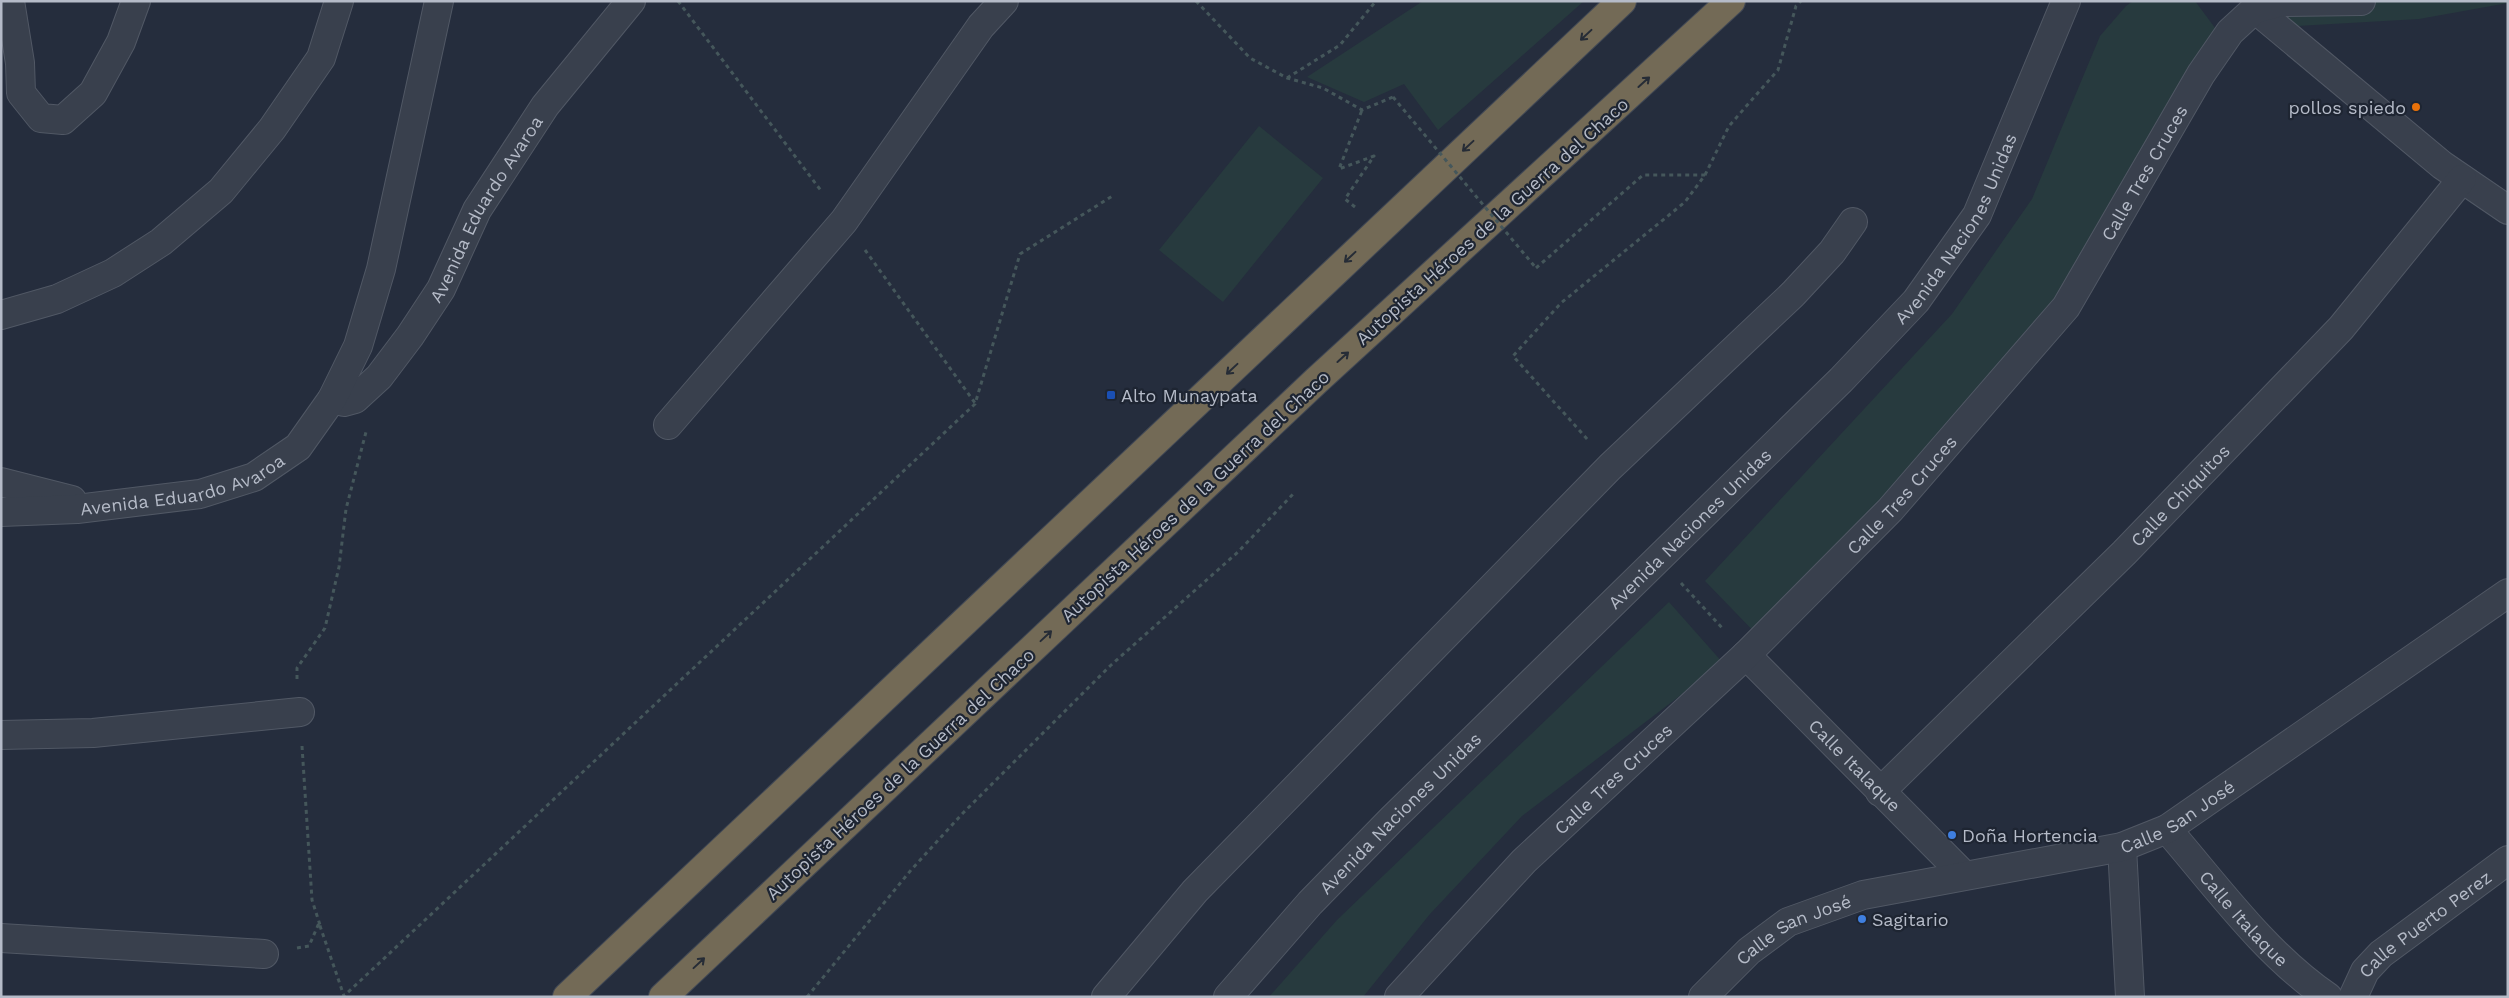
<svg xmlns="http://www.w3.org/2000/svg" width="2509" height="998" font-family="'Work Sans',sans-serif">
  <rect width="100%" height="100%" fill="#252d3d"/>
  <path fill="#273a3e" d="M1423,1H1584L1438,130L1404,84L1364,102L1307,77Z
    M2133,1H2195L2227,44L2051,309L1763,641L1705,581L1952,314L2032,199L2100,36L2126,6Z
    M2262,1H2508V3L2419,19L2297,26Z
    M1259,126L1323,178L1223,302L1159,250Z
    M1669,602L1723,663L1522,816L1430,914L1363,997H1269L1337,920Z"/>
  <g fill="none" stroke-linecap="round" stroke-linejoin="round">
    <g stroke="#515865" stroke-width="30">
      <g id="minor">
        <path d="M10,1L20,63L21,93L41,118L63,120L93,93L121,42L136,1"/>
        <path d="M2255,9L2442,165L2508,210"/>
        <path d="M1,315L57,299L113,273L161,242L221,191L272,129L321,58L339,1"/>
        <path id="s1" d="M332,399L344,402L355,399L379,377L410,336L441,289L477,210L545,106L631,1"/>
        <path d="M668,425L844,221L981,26L1004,1"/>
        <path d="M1,482L72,500"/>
        <path id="s2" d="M1,512L77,509L200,494L254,477L298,447L332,399L358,346L381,269L439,1"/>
        <path id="s3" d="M1746,655L1964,875"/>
        <path d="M1,735L93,733L300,712"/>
        <path id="s4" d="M1880,792L2124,553L2341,328L2462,179"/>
        <path id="s5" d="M2167,829C2217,887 2265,954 2328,997"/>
        <path d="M2122,847L2130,997"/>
        <path d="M1,938L264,954"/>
        <path d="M1106,997L1195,891L1610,467L1793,294L1832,252L1853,222"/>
        <path id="s6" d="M1228,997L1310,903L1391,820L1841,380L1916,301L1977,215L2066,1"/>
        <path id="s7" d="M1399,997L1524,861L1746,655L1890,510L2066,307L2201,74L2230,32L2255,9L2282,2L2361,1"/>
        <path id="s8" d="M2353,997L2365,971L2381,954L2508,860"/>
      </g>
    </g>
    <g stroke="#515865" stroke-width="30">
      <g id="tertiary">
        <path id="s9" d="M1703,997L1749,951L1788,922L1863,895L2122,847L2167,829L2508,593"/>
      </g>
    </g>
    <g stroke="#414855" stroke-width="30">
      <path id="motorway" d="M567,997L1622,1
        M663,997L1316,381L1731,1"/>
    </g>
    <path stroke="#45575b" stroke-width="3" stroke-dasharray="4 4" stroke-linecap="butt" d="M678,1L822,192
      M1196,1L1250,58L1287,78L1323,88L1362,110L1393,97
      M1287,78L1340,45L1376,1
      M1705,175L1729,126L1778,70L1796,6L1801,1
      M1355,207L1345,199L1374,156L1339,169L1362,110
      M865,250L975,403
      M1536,268L1643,175H1705L1685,202L1561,303L1513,356L1588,440
      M1681,583L1724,630
      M297,679V668L325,628L339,567L346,509L366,432
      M302,746L312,900L320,925
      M297,948L309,946L319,923L344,996L975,404L1020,254L1114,195
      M807,997L911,870L963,813L1110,666L1238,552L1295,492"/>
    <use href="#minor" stroke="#39404d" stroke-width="28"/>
    <use href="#tertiary" stroke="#39404d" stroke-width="28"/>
    <use href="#motorway" stroke="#736a56" stroke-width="28"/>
    <path stroke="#45575b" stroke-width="3" stroke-dasharray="4 4" stroke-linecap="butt" d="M1393,97L1536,268"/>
  </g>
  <defs><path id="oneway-shaft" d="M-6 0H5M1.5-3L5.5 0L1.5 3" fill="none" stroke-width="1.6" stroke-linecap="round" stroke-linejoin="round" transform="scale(1.25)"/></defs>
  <g stroke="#262c36">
    <use href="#oneway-shaft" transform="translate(1586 35) rotate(137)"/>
    <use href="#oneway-shaft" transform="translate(1644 82) rotate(-42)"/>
    <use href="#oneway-shaft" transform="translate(1468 146) rotate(137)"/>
    <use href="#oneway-shaft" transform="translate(1350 257) rotate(137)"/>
    <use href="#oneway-shaft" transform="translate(1343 357) rotate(-42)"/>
    <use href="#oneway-shaft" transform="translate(1232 369) rotate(137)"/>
    <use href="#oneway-shaft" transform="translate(1046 636) rotate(-43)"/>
    <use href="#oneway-shaft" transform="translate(699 963) rotate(-43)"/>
  </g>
  <circle fill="#e8710a" stroke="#1e2532" stroke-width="2" cx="2416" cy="107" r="5"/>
  <rect fill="#1a4fb4" stroke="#1e2532" stroke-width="2" x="1106" y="390" width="10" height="10" rx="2.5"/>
  <g fill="#3f7fe0" stroke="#1e2532" stroke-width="2">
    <circle cx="1952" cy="835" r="5"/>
    <circle cx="1862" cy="919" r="5"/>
  </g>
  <g text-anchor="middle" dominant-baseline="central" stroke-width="4.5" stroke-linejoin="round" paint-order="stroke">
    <g font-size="18" fill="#b5bbc8" stroke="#1e2532" text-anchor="start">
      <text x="2406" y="107" text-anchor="end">pollos spiedo</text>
      <text x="1121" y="395">Alto Munaypata</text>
      <text x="1962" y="835">Doña Hortencia</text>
      <text x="1872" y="919">Sagitario</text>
    </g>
    <g font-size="18" fill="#b5bbc8" stroke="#1e2532">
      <text stroke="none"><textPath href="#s7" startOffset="1116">Calle Tres Cruces</textPath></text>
      <text stroke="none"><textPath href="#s1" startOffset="256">Avenida Eduardo Avaroa</textPath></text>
      <text transform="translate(1492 221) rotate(-42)">Autopista Héroes de la Guerra del Chaco</text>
      <text stroke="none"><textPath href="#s6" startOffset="1062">Avenida Naciones Unidas</textPath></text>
      <text stroke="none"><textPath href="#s2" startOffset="185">Avenida Eduardo Avaroa</textPath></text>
      <text stroke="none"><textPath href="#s7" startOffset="711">Calle Tres Cruces</textPath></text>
      <text stroke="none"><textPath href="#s4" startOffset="422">Calle Chiquitos</textPath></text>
      <text transform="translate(1195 496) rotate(-43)">Autopista Héroes de la Guerra del Chaco</text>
      <text stroke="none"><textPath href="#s6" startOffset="658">Avenida Naciones Unidas</textPath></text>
      <text stroke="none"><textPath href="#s3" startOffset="155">Calle Italaque</textPath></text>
      <text transform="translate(900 774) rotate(-43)">Autopista Héroes de la Guerra del Chaco</text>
      <text stroke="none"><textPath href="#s7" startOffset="306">Calle Tres Cruces</textPath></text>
      <text stroke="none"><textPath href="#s6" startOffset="252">Avenida Naciones Unidas</textPath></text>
      <text stroke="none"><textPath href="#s9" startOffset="520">Calle San José</textPath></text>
      <text stroke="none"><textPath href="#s5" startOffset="118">Calle Italaque</textPath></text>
      <text stroke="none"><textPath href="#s8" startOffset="105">Calle Puerto Perez</textPath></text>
      <text stroke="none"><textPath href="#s9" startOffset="115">Calle San José</textPath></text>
    </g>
  </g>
  <rect width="2509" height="998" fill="none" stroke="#b5bbc8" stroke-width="5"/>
</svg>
